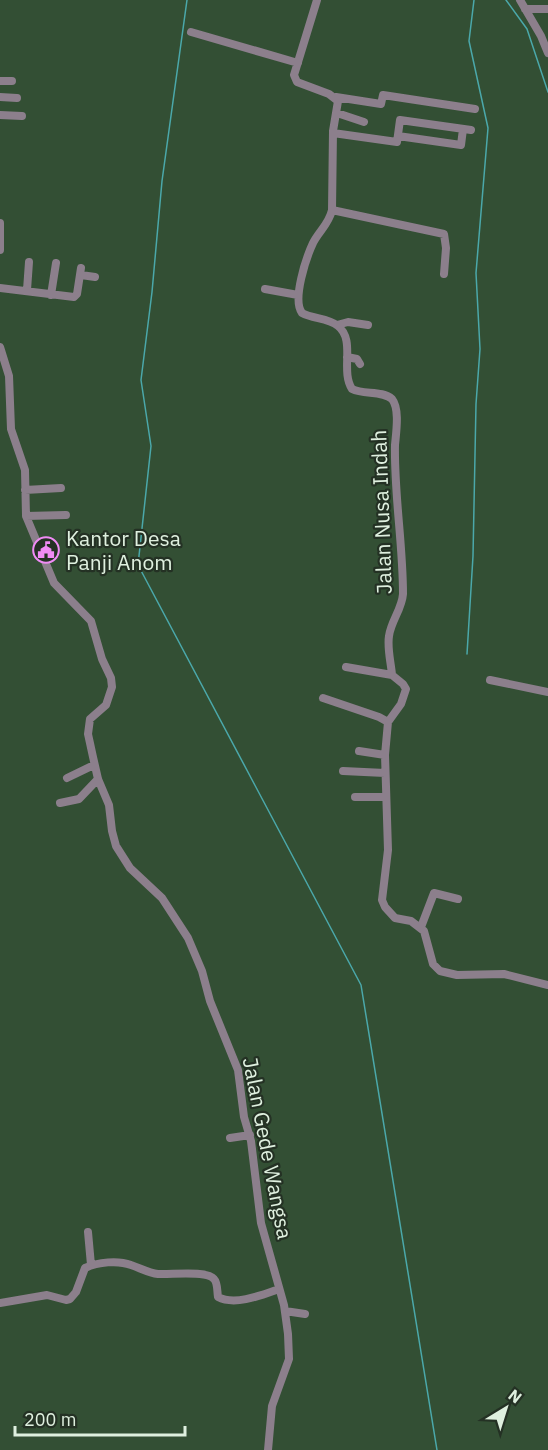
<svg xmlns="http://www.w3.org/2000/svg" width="548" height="1450" font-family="'IBM Plex Sans',sans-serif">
  <rect width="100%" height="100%" fill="#334f34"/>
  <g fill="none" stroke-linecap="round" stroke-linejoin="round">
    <path stroke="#4ba8aa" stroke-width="1.5" d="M187,0L162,181L152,292L141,380L151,446L138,565L361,985L437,1450
      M506,0L527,29L548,92
      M467,654L473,556L476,404L480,349L476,273L488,128L469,41L474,0"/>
    <path stroke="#8c7f8c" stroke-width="8" d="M317,0L294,75L297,82L329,94L338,101L333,131L332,210C329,224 319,231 313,243C306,258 292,300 302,313C313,319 328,318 338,326C356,340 340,371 352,389C364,395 382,390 392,399C400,409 396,433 395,445C394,494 403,544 403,594C402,609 391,621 389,636C387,648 391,663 392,675L403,684L406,689L401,704L388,722L385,755L388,850L382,900L385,907L395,918L411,921L424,931L433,964L440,971L457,975L504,974L548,985
      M520,0L541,36L548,53
      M525,9H548
      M191,32L298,63
      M0,81H12
      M0,97L17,98
      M336,97L381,104L383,95L475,109
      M337,113L364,122
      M0,115L22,116
      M333,133L397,142L400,120L471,130
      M398,136L461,145L463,129
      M332,210L444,234L446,248L444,274
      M0,223V250
      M81,275L95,277
      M0,288L74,297L77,294L81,268
      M265,289L298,295
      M27,290L29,262
      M51,295L56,263
      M337,325L348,322L368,325
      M0,347L9,376L11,429L25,470L26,516L54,583L91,621L102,659L111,678L112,687L106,705L90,719L88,734L93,757L98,779L109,805L112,831L116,846L130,868L162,898L188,938L202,971L210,1001L238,1070L244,1117L251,1141L261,1223L284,1305L288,1334L289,1359L272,1406L268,1450
      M347,357L357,359L360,364
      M25,490L61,488
      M26,516L66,515
      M346,667L392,675
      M490,680L548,692
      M323,698L379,717L388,722
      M359,751L385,755
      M343,771L385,773
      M67,778L94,765
      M355,797H386
      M60,803L79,799L98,779
      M421,927L434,893L458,899
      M230,1138L250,1135
      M88,1232L91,1265
      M0,1303L47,1295L66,1300L70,1299L76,1292L85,1268C98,1262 118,1260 131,1265C140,1268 149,1273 158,1274C170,1275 207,1270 214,1279C218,1283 217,1292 218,1297C235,1306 262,1295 279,1289
      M285,1311L305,1314"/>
  </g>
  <defs>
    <g id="civic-ring" transform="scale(1.35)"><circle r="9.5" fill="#243124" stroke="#f08bf5" stroke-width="1.5"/><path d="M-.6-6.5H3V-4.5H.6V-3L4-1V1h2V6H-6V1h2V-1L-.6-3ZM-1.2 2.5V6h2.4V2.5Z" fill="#f08bf5"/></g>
  </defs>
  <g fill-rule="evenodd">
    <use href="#civic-ring" x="46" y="550"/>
  </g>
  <g text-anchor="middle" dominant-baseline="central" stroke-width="4.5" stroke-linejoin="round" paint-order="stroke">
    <g font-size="21" fill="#dff0df" stroke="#243124">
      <text transform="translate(381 512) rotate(-92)">Jalan Nusa Indah</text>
      <text transform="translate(268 1148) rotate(79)">Jalan Gede Wangsa</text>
    </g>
    <g font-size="21" fill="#dff0df" stroke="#243124" text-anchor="start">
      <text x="66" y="538">Kantor Desa<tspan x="66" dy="24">Panji Anom</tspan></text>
    </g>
  </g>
  <g transform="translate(506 1408) rotate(38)" stroke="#243124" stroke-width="4.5" paint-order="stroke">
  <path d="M0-4.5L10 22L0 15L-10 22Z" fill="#dff0df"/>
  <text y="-9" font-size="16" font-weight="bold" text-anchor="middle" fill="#dff0df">N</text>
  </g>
  <path d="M15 1426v9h170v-9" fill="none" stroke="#dff0df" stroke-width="3"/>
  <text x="24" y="1426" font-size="18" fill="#dff0df" stroke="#243124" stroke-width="4.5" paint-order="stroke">200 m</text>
</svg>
